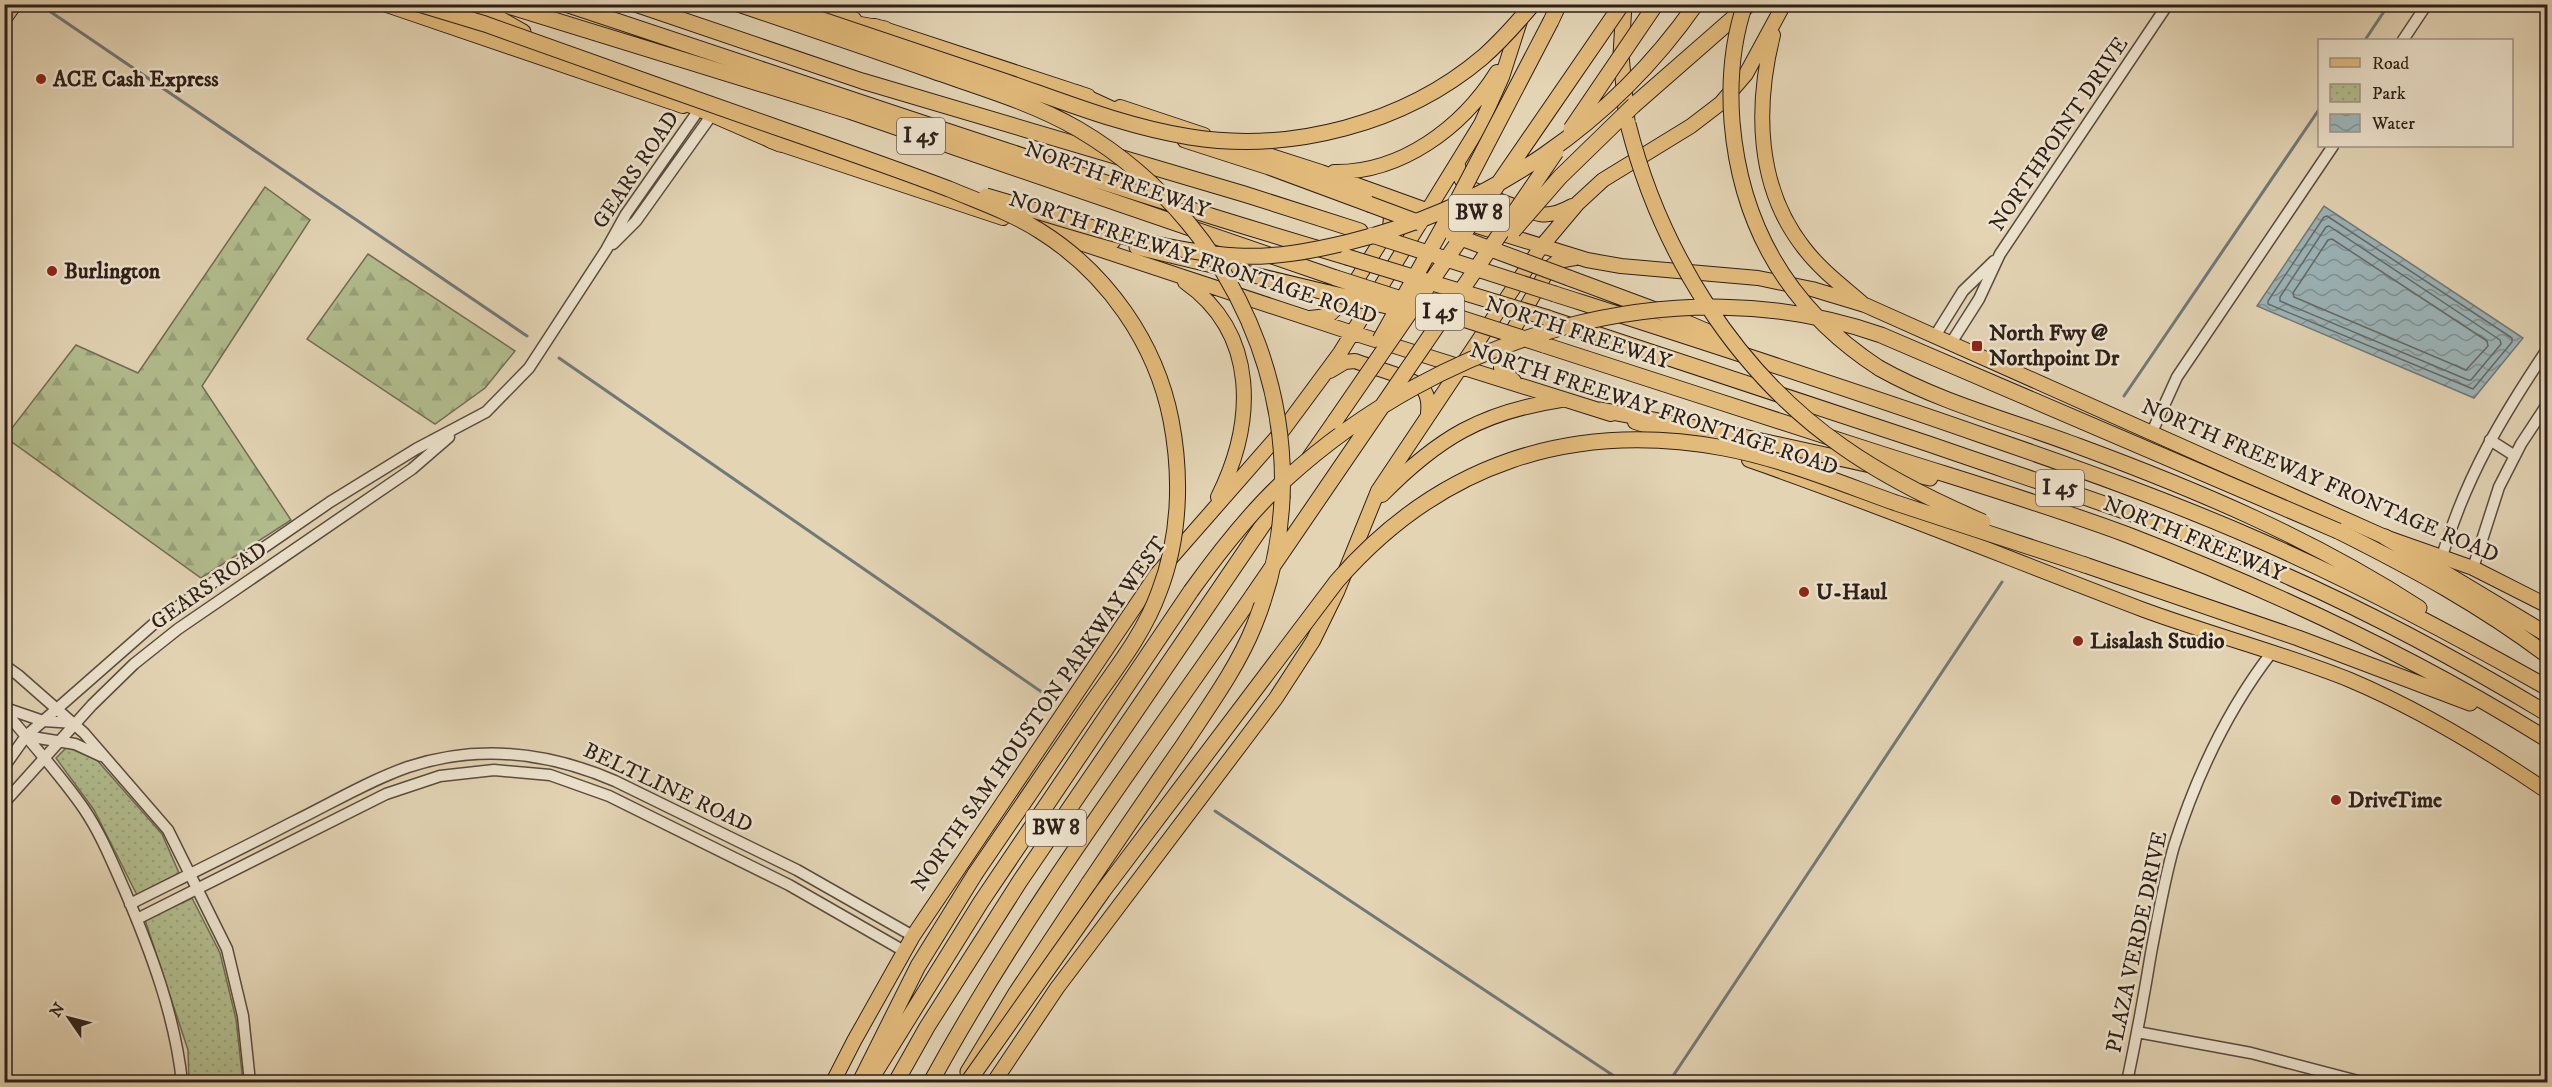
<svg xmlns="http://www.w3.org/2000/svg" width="2552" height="1087" font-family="'IM FELL DW Pica',serif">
  <defs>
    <pattern id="forest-firs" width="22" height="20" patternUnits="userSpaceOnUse" patternTransform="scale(1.5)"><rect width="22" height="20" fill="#b2bd8e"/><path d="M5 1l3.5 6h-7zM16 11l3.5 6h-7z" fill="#99a27a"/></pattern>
    <pattern id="park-dots" width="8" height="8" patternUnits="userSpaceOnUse" patternTransform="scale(1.5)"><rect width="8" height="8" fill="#b2bd8e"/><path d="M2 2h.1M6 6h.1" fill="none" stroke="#99a27a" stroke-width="1.8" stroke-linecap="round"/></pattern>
    <pattern id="water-waves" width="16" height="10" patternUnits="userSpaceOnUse" patternTransform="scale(1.5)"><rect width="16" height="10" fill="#9cb5b9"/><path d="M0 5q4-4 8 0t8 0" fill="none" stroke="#809395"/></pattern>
  </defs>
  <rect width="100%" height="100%" fill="#e3d4b4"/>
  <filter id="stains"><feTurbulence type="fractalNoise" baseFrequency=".00333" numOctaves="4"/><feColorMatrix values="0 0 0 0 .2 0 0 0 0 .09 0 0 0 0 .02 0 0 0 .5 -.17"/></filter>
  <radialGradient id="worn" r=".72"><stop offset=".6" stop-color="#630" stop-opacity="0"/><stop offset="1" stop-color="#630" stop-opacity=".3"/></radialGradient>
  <path fill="url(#forest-firs)" stroke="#706e53" stroke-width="1.5" d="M265,187L310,220L202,386L291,520L201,578L5,437L76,345L138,373Z
    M368,254L515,351L485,388L435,424L307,339Z"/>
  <path fill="url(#park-dots)" stroke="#706e53" stroke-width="1.5" d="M67,747L96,759L162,834L179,873L137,895L94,810L56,758Z
    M192,898L220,953L236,1019L243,1082H189L188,1050L145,920Z"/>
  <path fill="url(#water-waves)" stroke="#707979" stroke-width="1.5" d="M2324,206L2523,338L2474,398L2257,306Z"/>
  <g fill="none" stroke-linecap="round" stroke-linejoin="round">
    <path stroke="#646a68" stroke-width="1.5" d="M2327,216L2512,338V342L2473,389L2268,304V301L2324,217Z
      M2329,226L2500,340L2501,344L2471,380H2468L2280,301V297L2326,227Z
      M2332,239L2487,341L2488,346L2466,370L2294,297L2293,293L2328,240Z"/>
    <path stroke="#707979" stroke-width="3" d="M42,6L527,336
      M2365,40L2389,4
      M559,358L1046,695
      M2124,396L2320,108
      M1215,811L1623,1082
      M1669,1082L2002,582"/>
    <g stroke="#5a4c3f" stroke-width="13">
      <path id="minor" d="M2403,40L2427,4
        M613,244L636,221L711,116
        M1935,336L1963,291L1994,261
        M1951,343L1979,299L2000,254L2168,4
        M2152,432L2177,377L2333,146
        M2490,440L2515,456
        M2442,556C2467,475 2501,418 2548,348
        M2473,568L2499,487L2521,444L2548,403
        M4,665L18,675L84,733L168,830L227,949L243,1016L250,1082
        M5,708L43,721L75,723
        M4,710C31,743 60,774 84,809C101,834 113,864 125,891C151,952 175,1016 182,1082
        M26,736L75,744L101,756
        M4,767L26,736L157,621L330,502L416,449L486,412L529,368L606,250L626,214L698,111
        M4,803L92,705L134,664L178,629L412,469L449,437
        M130,904C184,877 239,850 293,822C330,804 368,781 408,767C478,744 548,752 615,781L797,870L913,936
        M137,919L386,794L440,776L494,770L550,775L609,796L789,885L904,951
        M2137,1032L2251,1053L2362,1082
        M2127,1082C2136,1039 2144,996 2151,953C2158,917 2164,881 2174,846C2196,777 2228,709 2272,652"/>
    </g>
    <g stroke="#2d1f18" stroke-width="16">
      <path id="major" d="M384,4L683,106
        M807,4L854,19
        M4,19L15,4
        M875,26L1088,96
        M1773,35C1755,107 1756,187 1804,248C1820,269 1841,285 1861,302
        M1120,107L1204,135
        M771,141L1003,218
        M1231,143L1321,172L1429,211L1587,260L1621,266L1758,278L1812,289L1865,305L2385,537L2473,568L2548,606
        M1458,162C1458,171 1459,178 1465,184C1473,192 1528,212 1540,214C1552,216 1563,211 1572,206
        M1334,172C1401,173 1462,128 1497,72
        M1047,232L1353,333L1611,414
        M1185,282C1259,334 1255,423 1218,497
        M1310,318L1328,316L1342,303L1390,227L1391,218L1386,203
        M1330,371L1345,362L1355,361C1370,367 1411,377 1421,387C1429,394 1429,404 1428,413
        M1514,381L1501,368V351L1549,268L1558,261L1575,258
        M1635,422L1688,439
        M1749,460C1882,506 2012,560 2144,610C2212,635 2283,653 2350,680C2421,710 2485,749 2548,792
        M1382,495C1438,438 1482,412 1561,400
        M833,1082L854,1041L913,936L1157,574L1283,430L1340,353L1481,124L1502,77L1521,18
        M994,1082L1057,988L1276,698L1313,641L1337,592L1378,491L1541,247L1578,203L1603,180L1691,126L1721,103L1746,74L1784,4"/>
    </g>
    <g stroke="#2d1f18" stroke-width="17">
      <path id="highway" d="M474,4L523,32
        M502,4L849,111L1336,278
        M565,4C826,90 1084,180 1347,257
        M635,4L862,81L1244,194L1360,231
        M1624,4L1621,55L1627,121
        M841,21L885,29
        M1551,21L1559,4
        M1077,93L1138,121
        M672,97L780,144
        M1634,105L1747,6
        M1185,140L1269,167L1369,204
        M1026,220L1113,241
        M1137,247L1329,293
        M1569,278L1666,314L1734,343
        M1555,294C1698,340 1842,386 1984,436C2077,468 2170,501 2261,541C2359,584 2454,635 2548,688
        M1548,318C1675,359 1802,401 1929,444C2041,483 2155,518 2264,566C2362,608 2457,659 2548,714
        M1544,345C1654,381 1765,416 1875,452C1959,479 2045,504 2128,535C2274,591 2415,657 2548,740
        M1879,368C1941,403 2012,421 2078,446C2197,490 2313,539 2419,608
        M1601,410L1743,437L1930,478
        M1310,457L1335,421
        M2338,531C2412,568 2482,606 2548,656
        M2385,537L2548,635
        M2085,565L2298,638L2470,703
        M968,1072L1016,993L1089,883
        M862,1078L918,966L975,874
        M869,1082L981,902L1191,591
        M896,1082L927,1027L1020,881L1282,497
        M931,1082C1024,912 1142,755 1253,595"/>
    </g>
    <use href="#minor" stroke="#ede3ce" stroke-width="10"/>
    <use href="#major" stroke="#e2ba7a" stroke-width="14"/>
    <use href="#highway" stroke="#e2ba7a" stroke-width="15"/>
    <g stroke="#2d1f18" stroke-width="17" stroke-linecap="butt">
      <path id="highway-bridge" d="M419,4L485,24C585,60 684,95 784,130C839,149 894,168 949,189C980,202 1012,213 1040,231C1107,273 1156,343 1171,420C1182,477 1180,538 1159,592C1144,634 1114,671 1089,707C1051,763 1013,819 975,874
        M738,4C803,26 868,48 933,71C982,88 1033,103 1078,129C1248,229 1330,439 1254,626C1237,668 1209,706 1184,744C1152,790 1120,837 1089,883
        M775,4C853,30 930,56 1007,82C1067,103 1127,127 1190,137C1291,153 1404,124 1483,57C1501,41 1517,23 1533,4
        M1745,4C1732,42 1729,82 1732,122C1741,229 1790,310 1879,368
        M1628,124C1660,251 1735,372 1843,447C1887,478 1934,501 1983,522
        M1571,129L1656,4
        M986,196C1067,219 1152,251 1237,256C1275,258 1312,251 1349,242C1490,208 1613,123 1696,4
        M1369,204L1420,223
        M1513,231L1560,177L1634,105
        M1372,235L1555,294
        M1453,235L1569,278
        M1347,257L1548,318
        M1336,278L1544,345
        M1329,293L1405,310
        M1380,340L1453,209L1551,21
        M1335,421L1622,4
        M1191,591C1219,552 1249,513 1285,480C1441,337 1676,263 1881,335L2338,531
        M1253,595L1556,152
        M968,1082L1103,891L1337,581C1439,464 1571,420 1724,448C1783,459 1840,483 1896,503C1959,524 2022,544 2085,565"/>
    </g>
    <use href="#highway-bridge" stroke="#e2ba7a" stroke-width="15"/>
  </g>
  <g fill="#8f2418" stroke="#ede3ce" stroke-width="2">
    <circle cx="41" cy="79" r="6"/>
    <circle cx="52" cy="271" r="6"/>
    <rect x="1971" y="340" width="12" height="12" rx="3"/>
    <circle cx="1804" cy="592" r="6"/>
    <circle cx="2078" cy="641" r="6"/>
    <circle cx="2336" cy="800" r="6"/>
  </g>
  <g text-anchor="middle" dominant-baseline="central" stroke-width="5" stroke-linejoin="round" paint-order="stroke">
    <g fill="#ede3ce" stroke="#675a4f" stroke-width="1.5">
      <rect x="897" y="118" width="48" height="36" rx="4.5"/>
      <rect x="1449" y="195" width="60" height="36" rx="4.5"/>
      <rect x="1416" y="294" width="48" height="36" rx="4.5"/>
      <rect x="2036" y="470" width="48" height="36" rx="4.5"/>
      <rect x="1026" y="810" width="60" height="36" rx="4.5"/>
    </g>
    <g font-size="21" font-weight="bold" fill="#2d1f18">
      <text x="921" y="136">I 45</text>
      <text x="1479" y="213">BW 8</text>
      <text x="1440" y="312">I 45</text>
      <text x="2060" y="488">I 45</text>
      <text x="1056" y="828">BW 8</text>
    </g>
    <g font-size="22" font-weight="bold" fill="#2d1f18" stroke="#ede3ce" text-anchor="start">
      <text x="53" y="79">ACE Cash Express</text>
      <text x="64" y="271">Burlington</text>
      <text x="1989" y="333">North Fwy @<tspan x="1989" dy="25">Northpoint Dr</tspan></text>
      <text x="1816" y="592">U-Haul</text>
      <text x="2090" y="641">Lisalash Studio</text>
      <text x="2348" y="800">DriveTime</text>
    </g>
    <g font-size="22" fill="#2d1f18" stroke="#ede3ce">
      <text transform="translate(2059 134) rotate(-56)">NORTHPOINT DRIVE</text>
      <text transform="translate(636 170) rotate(-56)">GEARS ROAD</text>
      <text transform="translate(1117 180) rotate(19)">NORTH FREEWAY</text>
      <text transform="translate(1193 258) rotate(18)">NORTH FREEWAY FRONTAGE ROAD</text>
      <text transform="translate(1578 333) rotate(18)">NORTH FREEWAY</text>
      <text transform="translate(1654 409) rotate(18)">NORTH FREEWAY FRONTAGE ROAD</text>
      <text transform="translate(2320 481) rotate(23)">NORTH FREEWAY FRONTAGE ROAD</text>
      <text transform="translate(2194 539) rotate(22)">NORTH FREEWAY</text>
      <text transform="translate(209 586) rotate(-35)">GEARS ROAD</text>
      <text transform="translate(1039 714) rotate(-55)">NORTH SAM HOUSTON PARKWAY WEST</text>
      <text transform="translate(668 788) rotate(25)">BELTLINE ROAD</text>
      <text transform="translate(2137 942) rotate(-78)">PLAZA VERDE DRIVE</text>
    </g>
  </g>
  <rect width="2552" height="1087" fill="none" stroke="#e3d4b4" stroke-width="24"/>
  <rect x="6" y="6" width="2540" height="1075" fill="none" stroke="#2d1f18" stroke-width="3"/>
  <rect x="12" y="12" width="2528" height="1063" fill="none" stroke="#2d1f18" stroke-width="1.5"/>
  <rect x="2318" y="39" width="195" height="108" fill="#ede3ce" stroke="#a09585" stroke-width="1.5"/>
  <rect x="2330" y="58" width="30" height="9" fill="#e2ba7a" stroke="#a09585" stroke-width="1.5"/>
  <text x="2372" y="69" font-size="18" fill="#2d1f18">Road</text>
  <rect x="2330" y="84" width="30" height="18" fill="url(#park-dots)" stroke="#a09585" stroke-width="1.5"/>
  <text x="2372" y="99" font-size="18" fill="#2d1f18">Park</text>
  <rect x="2330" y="114" width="30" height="18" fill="url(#water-waves)" stroke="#a09585" stroke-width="1.5"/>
  <text x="2372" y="129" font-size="18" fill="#2d1f18">Water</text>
  <g transform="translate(69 1018) rotate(305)" stroke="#ede3ce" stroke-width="4.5" paint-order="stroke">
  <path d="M0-4.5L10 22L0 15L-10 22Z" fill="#2d1f18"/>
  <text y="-9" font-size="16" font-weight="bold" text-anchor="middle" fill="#2d1f18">N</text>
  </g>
  <rect width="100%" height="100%" filter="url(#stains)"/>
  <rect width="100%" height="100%" fill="url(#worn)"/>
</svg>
